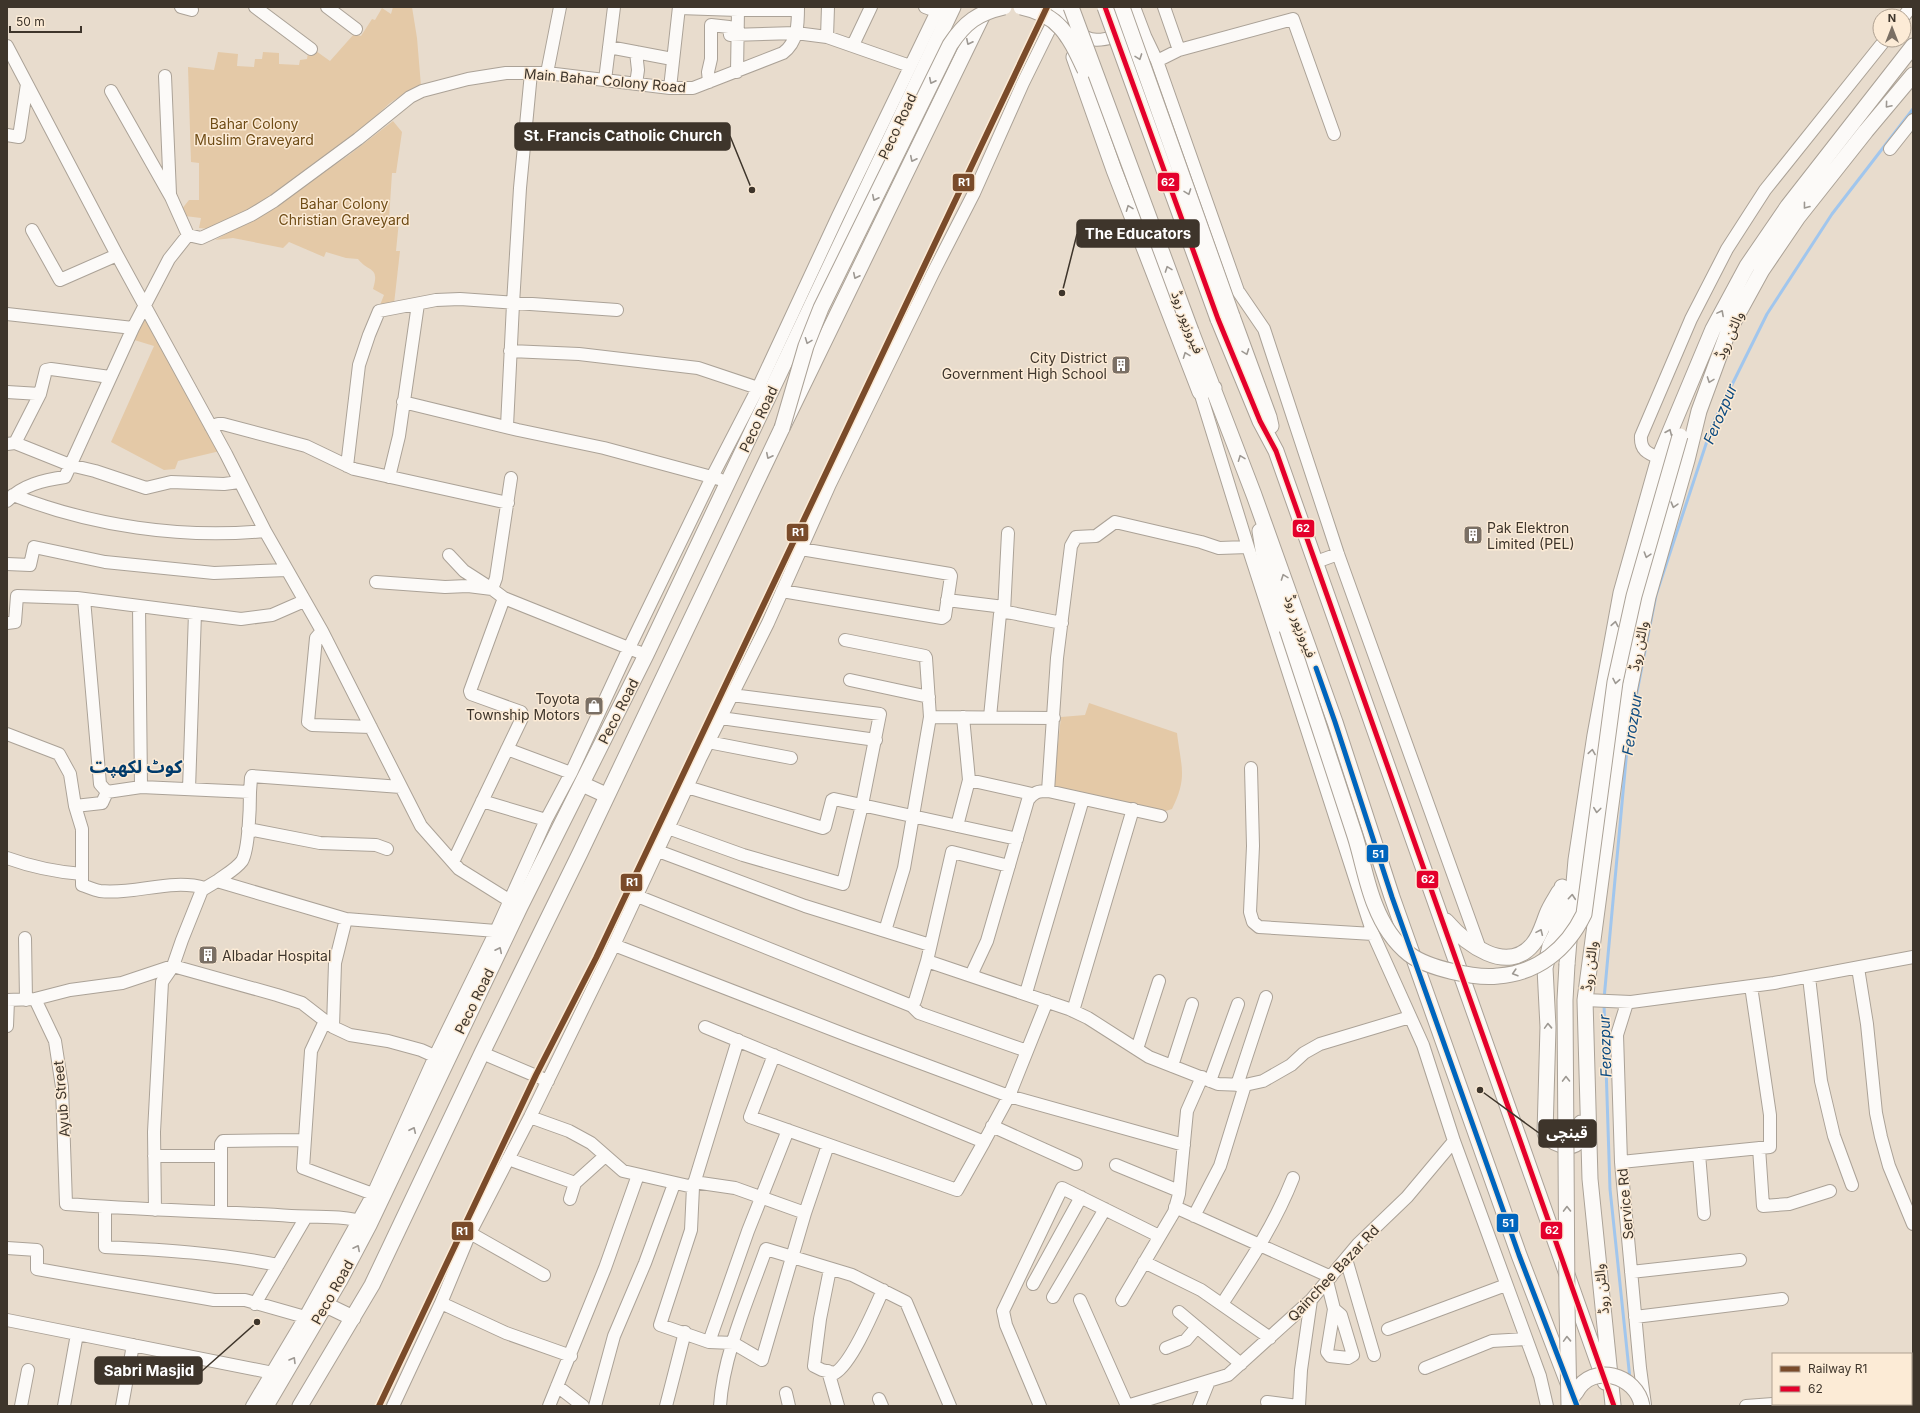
<svg xmlns="http://www.w3.org/2000/svg" width="1920" height="1413" font-family="Inter,'Noto Sans Arabic',sans-serif">
  <rect width="100%" height="100%" fill="#e8dccd"/>
  <path fill="#e4c9a7" d="M393,7H412L417,38L421,86L408,91L390,103L346,143L270,198L211,229L199,228L201,218L185,216L181,210L189,200H199V163L191,162L188,67L214,70L218,52L238,54L237,66L254,67L255,59H262L263,52L279,53V64L299,65L300,60L307,59L308,53L316,51L330,61L354,34L361,36L372,19L375,20L382,8L391,14Z
    M393,121L402,132L396,173H392L389,219L399,221L396,251H400L394,304L380,305L384,295L373,289C380,266 369,273 358,259L346,258L326,252L324,257L289,242L283,248L233,238L215,240L259,216L349,155Z
    M145,316L220,451L178,461L175,469L164,470L111,442L154,346L131,339Z
    M1089,703L1177,733C1181,767 1188,777 1172,809L1163,812L1053,789L1061,717L1085,715Z"/>
  <g fill="none" stroke-linecap="round" stroke-linejoin="round">
    <path stroke="#a1c6ed" stroke-width="3" d="M1604,999L1628,738L1656,595L1713,423L1767,314L1832,214L1913,109
      M1604,1004L1610,1189L1630,1379"/>
    <g stroke="#aba297" stroke-width="14">
      <path id="minor" d="M181,7L192,10
        M255,7L311,49
        M327,7L356,29
        M925,7L944,14
        M1134,7L1145,36
        M679,8L738,10
        M1904,16L1911,7
        M1077,31C1096,50 1117,32 1139,33L1145,36L1157,61L1238,291L1264,329L1338,554L1480,949
        M827,37L828,7
        M853,45L871,7
        M7,46L117,255L226,454L265,531L322,631L421,826L459,869L515,904
        M609,47L667,58
        M1179,50L1293,19L1334,134
        M636,52L638,70L636,84
        M1157,61L1179,50L1164,7
        M737,72L738,10H798
        M547,73L560,7
        M165,76L170,194
        M605,80L614,7
        M709,82L708,72L711,59V25L729,27L730,35L796,33L827,37L910,66
        M670,88L679,7
        M111,91L171,197L188,235
        M7,135L19,137L27,84
        M1890,149L1913,120
        M32,230L60,280L117,255
        M7,314L133,328L169,259L188,235L201,238L251,215L274,201L358,139L410,97L422,91L468,79L506,73H547L670,88H693L783,53C798,42 798,24 798,7
        M510,351L579,354L698,368L764,390
        M7,392L40,394
        M1200,392L1248,547L1373,934L1423,1045L1454,1141L1540,1376L1547,1406
        M403,402L518,430L604,448L719,479
        M507,426L513,304L520,188L531,73
        M211,427L218,424H223L306,446L354,469L508,503
        M15,443L40,394L46,370L51,369L110,377
        M7,444L15,443L70,465L95,471L146,488L171,482L224,484L239,482
        M1659,458C1647,453 1640,450 1641,436L1691,319L1727,249L1765,190L1885,40
        M347,466L359,365L369,335L379,311L436,300L460,299L617,310
        M389,477L399,436L418,304
        M13,495C92,526 181,539 265,531
        M7,501C22,485 44,480 65,477L133,328
        M449,555L464,571L492,589L496,578L511,478
        M1316,562L1338,554
        M7,564L30,565L34,547L105,562L214,573L287,570
        M376,582L445,587L468,586L492,589L504,598L470,691L471,694L521,712L523,716L453,862
        M782,591L942,618L945,616L951,576L950,574L801,549
        M504,598L646,655
        M84,599L100,784L107,792
        M947,600L1004,607
        M139,606L141,787
        M1004,612L1008,533
        M7,623L15,622L17,596L77,598L241,619L272,615L304,601
        M322,631L316,638L308,722L312,725L371,727
        M845,640L925,656L926,658L930,717L904,868L885,931
        M850,680L929,697
        M930,717L1054,718
        M990,717L1000,614L1004,612L1012,613L1062,623
        M721,718L876,740
        M7,734L59,754L70,774L75,806L82,829V885C88,887 94,890 100,891C135,895 171,878 205,888
        M708,742L791,758
        M507,749L571,773
        M1251,768L1253,846L1250,912L1253,922L1259,927L1373,934
        M969,780L1032,794
        M687,787L823,828L825,827L832,800L834,799L1017,839
        M189,789L195,613
        M1048,791L1057,658L1071,546L1076,537L1096,536L1115,522L1201,542L1219,548L1248,547
        M250,792L251,778L252,776L401,787
        M482,801L546,820
        M75,806L102,803L107,792L141,787L250,792C250,806 249,849 242,861C236,869 225,875 217,881
        M957,826L969,780L963,717
        M668,828L743,855L843,884L862,805L880,714L732,695
        M248,829L320,843L376,845L387,849
        M658,851L805,906L930,945
        M7,858C32,867 56,872 82,874
        M1009,866L952,852L927,961L1069,1009L1088,1018L1149,1057L1218,1084L1245,1085L1263,1081L1291,1065L1304,1053L1320,1044L1410,1017
        M637,896L912,1006L919,1013L1027,1051
        M25,938L26,1000
        M614,945L854,1038L1009,1096L1184,1145
        M1858,968L1867,1024L1876,1113L1881,1137L1889,1166L1913,1224
        M974,975L973,971L987,941L1028,800C1034,792 1038,791 1048,791L1161,816
        M1809,977L1821,1081L1834,1136L1852,1185
        M1026,993L1083,799
        M35,999L55,1041L62,1087L66,1204C141,1210 216,1211 291,1216C313,1217 346,1215 366,1223
        M7,1000L35,999L70,990L122,983L173,966L277,995L302,1003L333,1027L350,1035L388,1041L421,1050L441,1059
        M1585,1000L1631,1002L1774,983L1913,957
        M915,1001L927,961
        M1627,1003L1617,1035L1621,1162L1640,1368L1645,1405
        M1073,1011L1133,809
        M325,1021L311,1051L303,1168L373,1194
        M7,1026L8,1000
        M333,1027L335,963L346,919
        M705,1027L984,1142L1009,1096L1047,1001
        M1137,1049L1159,981
        M482,1053L548,1081
        M774,1055L750,1117L957,1190L984,1142
        M1172,1066L1192,1004
        M1210,1081L1238,1004
        M1237,1085L1266,997
        M530,1117L569,1131L591,1143L623,1171L693,1187L738,1040
        M992,1126L1076,1164
        M1759,1148L1763,1206L1789,1204L1830,1191
        M1699,1154L1704,1214
        M154,1156H221V1144L223,1141L305,1140
        M508,1159L575,1183L605,1156
        M1621,1162L1770,1147V1115L1751,986
        M1116,1165L1179,1191
        M694,1182L735,1188L805,1213L828,1145
        M693,1187L691,1230L660,1325L709,1342L733,1343L762,1360L805,1213
        M570,1199L575,1183
        M105,1207V1247C165,1250 219,1253 278,1265
        M1175,1207L1331,1277
        M155,1210L154,1132L162,982L173,966L182,940L202,890L217,881L346,919L496,931L546,820L571,773L629,648L712,477L758,388L838,216L937,11
        M221,1211V1156
        M1194,1216L1220,1166L1245,1085
        M470,1233L544,1275
        M7,1248L37,1250V1269L214,1300H245L305,1317
        M1346,1259L1374,1355
        M1144,1262L1201,1290L1270,1338
        M830,1269L820,1319L814,1366L822,1370L835,1373C852,1363 874,1310 883,1290
        M1631,1272L1740,1260
        M1327,1281L1334,1309L1327,1352L1330,1356L1348,1358L1353,1355L1341,1315L1334,1309
        M1033,1284L1081,1197
        M1053,1297L1105,1209
        M1080,1300L1127,1406
        M1122,1300L1174,1212L1179,1194L1187,1111L1202,1077
        M441,1303L506,1333L571,1356
        M255,1304L306,1217
        M1222,1304C1249,1263 1275,1224 1293,1178
        M1179,1312L1241,1364
        M1635,1317L1782,1299
        M7,1320L278,1374
        M1388,1329L1506,1285
        M709,1342L748,1231L788,1130
        M1166,1348L1186,1340L1197,1327
        M1425,1368L1492,1341L1526,1339
        M828,1371L838,1406
        M557,1386L583,1406
        M786,1393L789,1406
        M879,1399L882,1406
        M1267,1402L1298,1406
        M1808,1404V1406
        M21,1406L28,1370
        M64,1406L77,1334
        M122,1406L133,1345
        M252,1406L305,1317L373,1194L435,1056L496,931
        M393,1406L441,1303L470,1233L530,1117L614,945L701,757L768,623L830,484L933,273L974,193L1023,83L1057,14
        M549,1406L605,1268L638,1175
        M595,1406L614,1336L645,1263L674,1184
        M666,1406L685,1332
        M720,1406C723,1355 749,1297 766,1249L852,1275L906,1302L950,1406
        M1040,1406L1006,1325L1003,1311L1062,1188L1159,1236
        M1127,1406L1228,1375L1311,1300L1358,1244L1407,1197L1454,1141
        M1199,1406L1209,1381
        M1299,1406L1301,1370L1311,1300
        M1746,1406L1773,1404"/>
    </g>
    <g stroke="#aba297" stroke-width="17">
      <path id="major" d="M1060,7L1058,11L1067,36
        M1074,57L1114,170L1200,392L1214,388
        M1232,316L1269,417L1271,426
        M1218,319L1260,421L1276,451L1605,1382
        M1191,331L1254,495L1335,722L1392,897L1519,1255L1568,1383
        M1260,531L1265,562L1287,629
        M582,784L606,795
        M1562,887L1556,934L1550,946L1545,968L1548,1027L1545,1133C1549,1143 1571,1151 1578,1142C1583,1138 1581,1129 1581,1123
        M1446,921C1465,943 1507,976 1533,944C1540,936 1543,924 1547,914C1550,906 1555,899 1559,892
        M1567,964L1576,860L1595,735L1621,593L1659,458L1713,329L1747,266L1788,206L1913,46
        M326,1305L353,1318
        M1613,1405L1590,1179L1585,1000L1620,737L1648,597L1687,460L1699,411L1728,332L1762,270L1798,217L1866,131L1913,75
        M266,1406L340,1280L369,1225L520,907L646,655L953,7
        M300,1406L372,1285L482,1053L580,853L782,428L986,8"/>
    </g>
    <use href="#minor" stroke="#fcfaf8" stroke-width="12"/>
    <use href="#major" stroke="#fcfaf8" stroke-width="15"/>
    <g stroke="#aba297" stroke-width="17" stroke-linecap="butt">
      <path id="major-bridge" d="M1021,7C1060,15 1069,36 1085,70
        M1071,7L1191,331
        M1105,7L1218,319
        M1122,7L1232,316
        M782,428L806,346L821,308L950,45C965,22 978,13 1004,7
        M1287,629C1310,698 1332,767 1355,836C1362,858 1366,883 1375,905C1382,923 1394,942 1409,954C1427,968 1476,979 1498,976C1538,973 1567,949 1584,914L1615,682L1634,596L1680,436
        M1567,964L1565,1000L1567,1305L1569,1406
        M1571,1403C1571,1399 1573,1395 1576,1392C1592,1362 1637,1375 1642,1406"/>
    </g>
    <use href="#major-bridge" stroke="#fcfaf8" stroke-width="15"/>
    <g stroke="#fcebd6" stroke-width="8">
      <path id="bus-1" d="M1105,7L1218,319L1260,421L1276,451L1614,1406"/>
    </g>
    <g stroke="#fcebd6" stroke-width="8">
      <path id="bus-2" d="M1316,668L1335,722L1392,897L1519,1255L1577,1406"/>
    </g>
    <use href="#bus-1" stroke="#e4002b" stroke-width="5"/>
    <use href="#bus-2" stroke="#0065bd" stroke-width="5"/>
    <g stroke="#fcebd6" stroke-width="9">
      <path id="rail-1" d="M379,1406L536,1075L596,958L1047,7"/>
    </g>
    <use href="#rail-1" stroke="#7a4b2a" stroke-width="6"/>
  </g>
  <defs><path id="oneway-chevron" d="M-2-3.5L2.5 0L-2 3.5" fill="none" stroke-width="1.6" stroke-linecap="round" stroke-linejoin="round"/></defs>
  <g stroke="#9d9892">
    <use href="#oneway-chevron" transform="translate(969 42) rotate(116)"/>
    <use href="#oneway-chevron" transform="translate(1139 57) rotate(70)"/>
    <use href="#oneway-chevron" transform="translate(932 81) rotate(116)"/>
    <use href="#oneway-chevron" transform="translate(1888 105) rotate(130)"/>
    <use href="#oneway-chevron" transform="translate(913 159) rotate(116)"/>
    <use href="#oneway-chevron" transform="translate(1188 192) rotate(70)"/>
    <use href="#oneway-chevron" transform="translate(875 198) rotate(116)"/>
    <use href="#oneway-chevron" transform="translate(1806 206) rotate(128)"/>
    <use href="#oneway-chevron" transform="translate(1129 208) rotate(-111)"/>
    <use href="#oneway-chevron" transform="translate(1168 269) rotate(-110)"/>
    <use href="#oneway-chevron" transform="translate(856 276) rotate(116)"/>
    <use href="#oneway-chevron" transform="translate(1721 313) rotate(-62)"/>
    <use href="#oneway-chevron" transform="translate(808 341) rotate(111)"/>
    <use href="#oneway-chevron" transform="translate(1246 352) rotate(70)"/>
    <use href="#oneway-chevron" transform="translate(1186 355) rotate(-111)"/>
    <use href="#oneway-chevron" transform="translate(1710 380) rotate(110)"/>
    <use href="#oneway-chevron" transform="translate(1669 432) rotate(-67)"/>
    <use href="#oneway-chevron" transform="translate(769 456) rotate(116)"/>
    <use href="#oneway-chevron" transform="translate(1241 458) rotate(-111)"/>
    <use href="#oneway-chevron" transform="translate(1674 505) rotate(106)"/>
    <use href="#oneway-chevron" transform="translate(1647 555) rotate(107)"/>
    <use href="#oneway-chevron" transform="translate(1284 577) rotate(-110)"/>
    <use href="#oneway-chevron" transform="translate(1615 624) rotate(-80)"/>
    <use href="#oneway-chevron" transform="translate(1616 681) rotate(101)"/>
    <use href="#oneway-chevron" transform="translate(1592 752) rotate(-81)"/>
    <use href="#oneway-chevron" transform="translate(1597 810) rotate(97)"/>
    <use href="#oneway-chevron" transform="translate(1572 897) rotate(-85)"/>
    <use href="#oneway-chevron" transform="translate(1540 932) rotate(-66)"/>
    <use href="#oneway-chevron" transform="translate(499 950) rotate(-64)"/>
    <use href="#oneway-chevron" transform="translate(1515 973) rotate(163)"/>
    <use href="#oneway-chevron" transform="translate(1548 1026) rotate(-92)"/>
    <use href="#oneway-chevron" transform="translate(1566 1079) rotate(-91)"/>
    <use href="#oneway-chevron" transform="translate(413 1130) rotate(-65)"/>
    <use href="#oneway-chevron" transform="translate(1567 1209) rotate(-91)"/>
    <use href="#oneway-chevron" transform="translate(357 1248) rotate(-63)"/>
    <use href="#oneway-chevron" transform="translate(1567 1339) rotate(-92)"/>
    <use href="#oneway-chevron" transform="translate(293 1360) rotate(-59)"/>
  </g>
  <defs>
    <g id="building-square" transform="scale(1)"><rect x="-9" y="-9" width="18" height="18" rx="4" fill="#7a6f64" stroke="#fcebd6"/><path d="M-4-6H4V6H1V3H-1V6H-4ZM-2.5-4.3h1.7v1.8h-1.7ZM.8-4.3h1.7v1.8H.8ZM-2.5-1h1.7V.8h-1.7ZM.8-1h1.7V.8H.8Z" fill="#fff"/></g>
    <g id="shop-square" transform="scale(1)"><rect x="-9" y="-9" width="18" height="18" rx="4" fill="#7a6f64" stroke="#fcebd6"/><path d="M-5-2.5h2.3a2.7 3.5 0 0 1 5.4 0H5L5.5 6h-11ZM-1.5-2.5h3a1.5 2.3 0 0 0-3 0Z" fill="#fff"/></g>
  </defs>
  <g fill-rule="evenodd">
    <use href="#building-square" x="1121" y="365"/>
    <use href="#building-square" x="1473" y="535"/>
    <use href="#shop-square" x="594" y="706"/>
    <use href="#building-square" x="208" y="955"/>
  </g>
  <g text-anchor="middle" dominant-baseline="central" stroke-width="3" stroke-linejoin="round" paint-order="stroke">
    <g font-size="14" fill="#3e352b" stroke="#fcebd6">
      <text transform="translate(605 80) rotate(5)">Main Bahar Colony Road</text>
      <text transform="translate(897 126) rotate(-65)">Peco Road</text>
      <text transform="translate(1188 322) rotate(69)">فیروزپور روڈ</text>
      <text transform="translate(1729 335) rotate(-66)">والٹن روڈ</text>
      <text transform="translate(758 419) rotate(-65)">Peco Road</text>
      <text transform="translate(1301 626) rotate(70)">فیروزپور روڈ</text>
      <text transform="translate(1638 646) rotate(-79)">والٹن روڈ</text>
      <text transform="translate(618 711) rotate(-63)">Peco Road</text>
      <text transform="translate(1589 966) rotate(-83)">والٹن روڈ</text>
      <text transform="translate(474 1001) rotate(-64)">Peco Road</text>
      <text transform="translate(61 1099) rotate(-95)">Ayub Street</text>
      <text transform="translate(1625 1204) rotate(-95)">Service Rd</text>
      <text transform="translate(1333 1273) rotate(-47)">Qainchee Bazar Rd</text>
      <text transform="translate(1601 1289) rotate(-96)">والٹن روڈ</text>
      <text transform="translate(332 1292) rotate(-61)">Peco Road</text>
    </g>
    <g font-size="14" fill="#6f4c16" stroke="#fcebd6">
      <text x="254" y="123">Bahar Colony<tspan x="254" dy="16">Muslim Graveyard</tspan></text>
      <text x="344" y="203">Bahar Colony<tspan x="344" dy="16">Christian Graveyard</tspan></text>
    </g>
    <g font-size="14" fill="#3e352b" stroke="#fcebd6" text-anchor="end">
      <text x="1107" y="357">City District<tspan x="1107" dy="16">Government High School</tspan></text>
      <text x="1487" y="527" text-anchor="start">Pak Elektron<tspan x="1487" dy="16">Limited (PEL)</tspan></text>
      <text x="580" y="698">Toyota<tspan x="580" dy="16">Township Motors</tspan></text>
      <text x="222" y="955" text-anchor="start">Albadar Hospital</text>
    </g>
    <g font-size="15" font-style="italic" fill="#0b4a81" stroke="#fcebd6">
      <text transform="translate(1720 414) rotate(-67)">Ferozpur</text>
      <text transform="translate(1632 724) rotate(-81)">Ferozpur</text>
      <text transform="translate(1605 1046) rotate(-92)">Ferozpur</text>
    </g>
    <g font-size="18" font-weight="bold" fill="#013b6b" stroke="#fcebd6">
      <text x="136" y="766">کوٹ لکھپت</text>
    </g>
  </g>
  <path fill="none" stroke="#3e352b" stroke-width="1.5" d="M752 190L730 136M1062 293L1077 234M1480 1090L1539 1133M257 1322L202 1371"/>
  <g fill="#3e352b" stroke="#fcebd6" stroke-width="1.5">
    <circle cx="752" cy="190" r="4"/>
    <circle cx="1062" cy="293" r="4"/>
    <circle cx="1480" cy="1090" r="4"/>
    <circle cx="257" cy="1322" r="4"/>
  </g>
  <g fill="#3e352b" stroke="#3e352b" stroke-width="1.5">
    <rect x="515" y="123" width="215" height="27" rx="4"/>
    <rect x="1077" y="220" width="122" height="27" rx="4"/>
    <rect x="1539" y="1120" width="57" height="27" rx="4"/>
    <rect x="95" y="1357" width="107" height="27" rx="4"/>
  </g>
  <g font-size="15" text-anchor="middle" font-weight="bold" fill="#fff">
    <text x="623" y="141">St. Francis Catholic Church</text>
    <text x="1138" y="239">The Educators</text>
    <text x="1567" y="1138">قینچی</text>
    <text x="149" y="1376">Sabri Masjid</text>
  </g>
  <g stroke="#fcebd6" stroke-width="1.5">
    <rect x="1157" y="172" width="23" height="20" rx="4" fill="#e4002b"/>
    <rect x="952" y="173" width="23" height="19" rx="4" fill="#7a4b2a"/>
    <rect x="1292" y="519" width="23" height="19" rx="4" fill="#e4002b"/>
    <rect x="786" y="523" width="23" height="19" rx="4" fill="#7a4b2a"/>
    <rect x="1366" y="844" width="23" height="19" rx="4" fill="#0065bd"/>
    <rect x="1416" y="870" width="23" height="19" rx="4" fill="#e4002b"/>
    <rect x="620" y="873" width="23" height="19" rx="4" fill="#7a4b2a"/>
    <rect x="1496" y="1213" width="23" height="20" rx="4" fill="#0065bd"/>
    <rect x="1540" y="1221" width="23" height="19" rx="4" fill="#e4002b"/>
    <rect x="451" y="1221" width="23" height="20" rx="4" fill="#7a4b2a"/>
  </g>
  <g font-size="11" text-anchor="middle" font-weight="bold" fill="#fff">
    <text x="1168" y="186">62</text>
    <text x="964" y="186">R1</text>
    <text x="1303" y="532">62</text>
    <text x="798" y="536">R1</text>
    <text x="1378" y="858">51</text>
    <text x="1428" y="883">62</text>
    <text x="632" y="886">R1</text>
    <text x="1508" y="1227">51</text>
    <text x="1552" y="1234">62</text>
    <text x="462" y="1235">R1</text>
  </g>
  <rect width="1920" height="1413" fill="none" stroke="#3e352b" stroke-width="16"/>
  <rect x="1772" y="1353" width="140" height="52" fill="#fcebd6" stroke="#b0a292"/>
  <rect x="1780" y="1366" width="20" height="6" fill="#7a4b2a" stroke="#b0a292"/>
  <text x="1808" y="1373" font-size="12" fill="#3e352b">Railway R1</text>
  <rect x="1780" y="1386" width="20" height="6" fill="#e4002b" stroke="#b0a292"/>
  <text x="1808" y="1393" font-size="12" fill="#3e352b">62</text>
  <g transform="translate(1892 28)"><circle r="19" fill="#fcebd6" stroke="#b0a292"/>
  <path d="M0-3L7 15L0 10L-7 15Z" fill="#7a6f64"/>
  <text y="-6" font-size="11" font-weight="bold" text-anchor="middle" fill="#3e352b">N</text>
  </g>
  <path d="M10 26v6h71v-6" fill="none" stroke="#3e352b" stroke-width="2"/>
  <text x="16" y="26" font-size="12" fill="#3e352b" stroke="#fcebd6" stroke-width="3" paint-order="stroke">50 m</text>
</svg>
